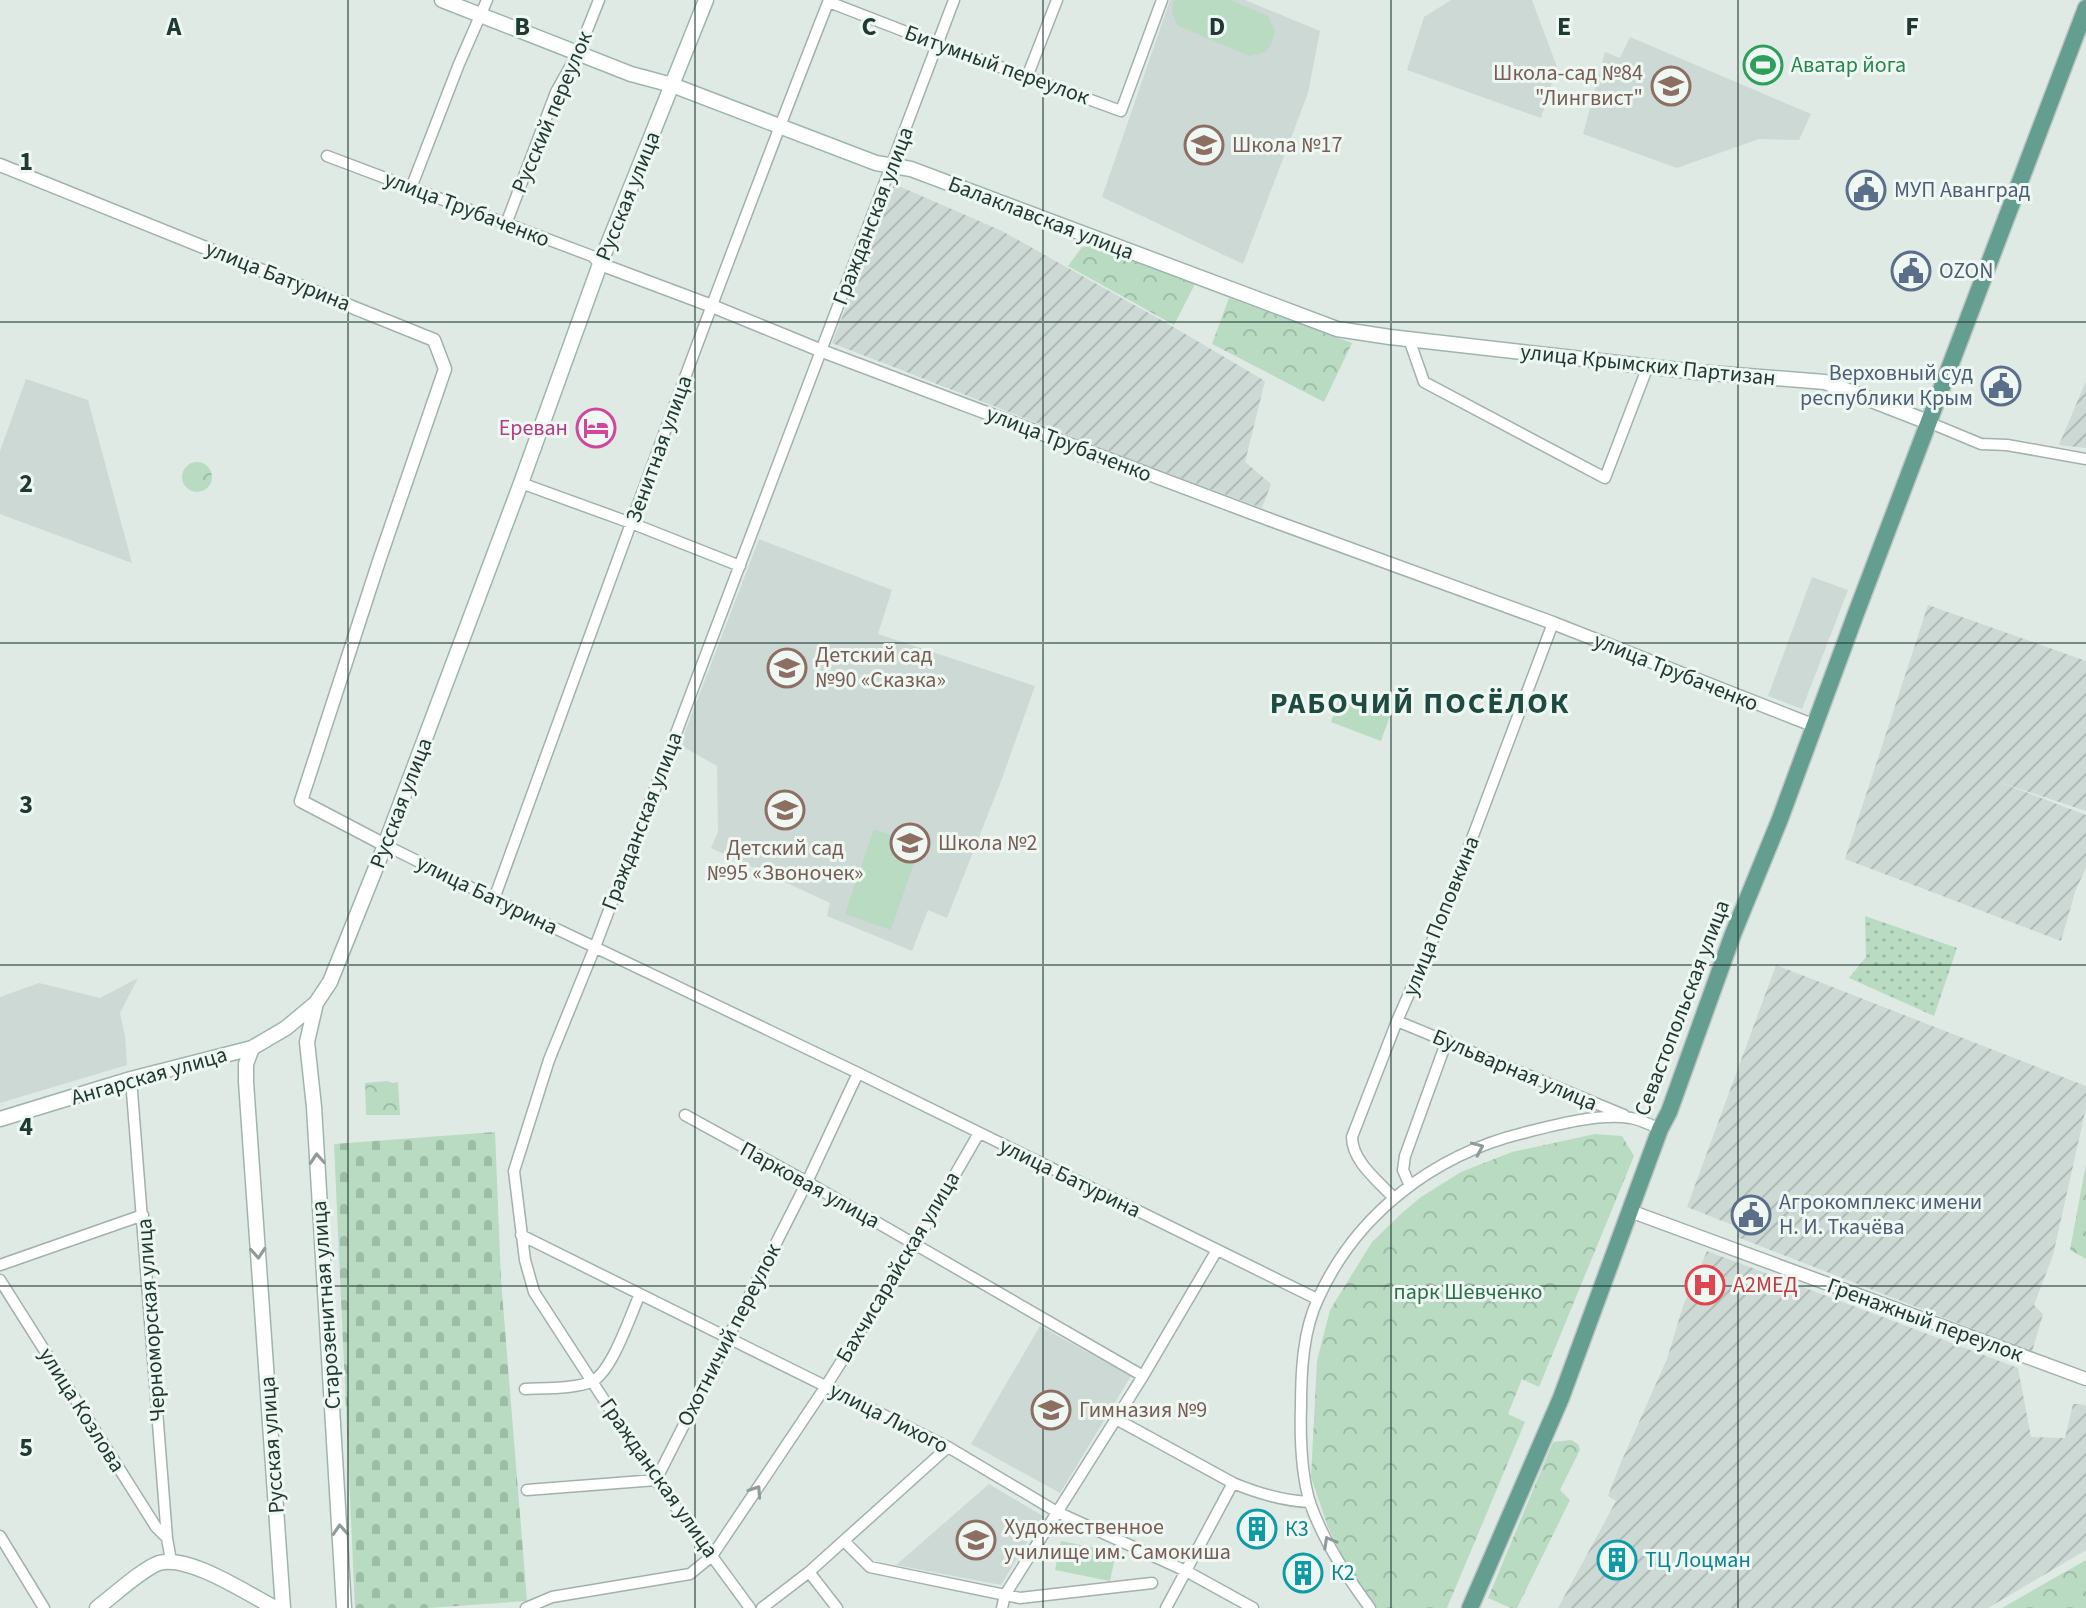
<svg xmlns="http://www.w3.org/2000/svg" width="2086" height="1608" font-family="'Source Sans 3',sans-serif">
  <defs>
    <pattern id="industrial-furrows" width="10" height="10" patternUnits="userSpaceOnUse" patternTransform="scale(2)"><rect width="10" height="10" fill="#cdd9d4"/><path d="M-1 1l2-2M0 10L10 0M9 11l2-2" fill="none" stroke="#b0bbb6"/></pattern>
    <pattern id="grass-dots" width="8" height="8" patternUnits="userSpaceOnUse" patternTransform="scale(2)"><rect width="8" height="8" fill="#b8dbc2"/><path d="M2 2h.1M6 6h.1" fill="none" stroke="#9ebda7" stroke-width="1.8" stroke-linecap="round"/></pattern>
    <pattern id="forest-crowns" width="20" height="18" patternUnits="userSpaceOnUse" patternTransform="scale(2)"><rect width="20" height="18" fill="#b8dbc2"/><path d="M2 6a3 3 0 1 1 6 0M12 15a3 3 0 1 1 6 0" fill="none" stroke="#9ebda7"/></pattern>
    <pattern id="cemetery-stones" width="16" height="16" patternUnits="userSpaceOnUse" patternTransform="scale(2)"><rect width="16" height="16" fill="#b8dbc2"/><path d="M2 7V4a2 2 0 0 1 4 0v3zM10 15v-3a2 2 0 0 1 4 0v3z" fill="#9ebda7"/></pattern>
  </defs>
  <rect width="100%" height="100%" fill="#dfeae5"/>
  <path fill="#cdd9d4" d="M1170,0H1245L1320,31L1308,93L1243,264L1102,197Z
    M1451,0H1532L1557,67L1541,118L1407,70L1424,17Z
    M1630,37L1811,114L1799,140L1759,139L1677,168L1583,134L1605,52L1620,58Z
    M26,379L88,400L132,563L0,514V451Z
    M759,539L892,590L878,634L1035,686L1000,784L947,918L928,910L912,951L827,916L830,903L711,848L718,832L717,766L680,745Z
    M1812,577L1848,590L1802,709L1768,696Z
    M138,978L120,1013L125,1036L127,1065L0,1103V997L39,983L100,998Z
    M1040,1326L1131,1376L1060,1493L971,1444Z
    M989,1484L1043,1516L1001,1585L896,1565Z"/>
  <path fill="url(#industrial-furrows)" d="M894,184L1002,231L1170,325L1265,381L1245,462L1271,484L1262,508L1135,461L832,343Z
    M2086,381V448L2059,445Z
    M1928,605L2086,661V811L1999,782L2086,815V868L2076,889L2061,941L1845,859Z
    M1776,965L2086,1086V1108L2053,1255L2034,1305L2043,1314L2032,1352L1737,1237L1740,1228L1687,1207Z
    M1707,1251L2018,1368L2031,1437L2065,1438L2073,1404H2080L2086,1406V1550L1988,1608H1558L1616,1501L1608,1496L1619,1467L1667,1359L1683,1306Z"/>
  <path fill="url(#grass-dots)" d="M1865,916L1957,948L1934,1016L1849,978L1866,957Z"/>
  <path fill="url(#forest-crowns)" d="M1094,246L1196,282L1174,325L1068,266L1082,247Z
    M1229,298L1352,343L1324,402L1212,344Z
    M182 477a15 15 0 1 1 30 0a15 15 0 1 1-30 0Z
    M387,1081L393,1083L398,1082L400,1115H366L365,1083Z
    M1595,1134L1622,1136L1634,1156L1539,1387L1522,1379L1508,1414L1525,1422L1447,1608H1376L1351,1574L1328,1527L1311,1477L1317,1361L1330,1310L1372,1242L1402,1213L1421,1197L1461,1172L1512,1152Z
    M2086,1164V1259L2070,1250Z
    M1571,1440L1578,1444L1580,1450L1560,1490L1570,1500L1517,1608H1511L1488,1598L1553,1442Z
    M2086,1560V1608H2002Z"/>
  <path fill="url(#cemetery-stones)" d="M495,1132L501,1280L527,1601L428,1608H355L334,1144Z"/>
  <path fill="#b8dbc2" d="M1174,0H1230L1268,16L1275,31L1271,45L1265,52L1250,56L1178,26C1174,18 1170,9 1174,0Z
    M1340,697L1390,716L1381,741L1331,722Z
    M874,829L920,845L891,930L845,914Z
    M1061,1541L1116,1552L1110,1581L1055,1570Z"/>
  <g fill="none" stroke-linecap="round" stroke-linejoin="round">
    <g stroke="#a2b1ac" stroke-width="13">
      <path id="minor" d="M829,2L937,44L1121,111L1162,0
        M1027,77L1057,0
        M327,156L592,256L600,264
        M411,188L459,64L487,0
        M506,224L556,92L578,53L599,0
        M1409,339L1424,382L1605,478L1648,366
        M1928,422L1981,444L2007,445L2086,459
        M521,483L631,523L740,566
        M385,845L494,899L858,1073L1317,1299
        M494,899C603,599 712,298 829,0
        M1397,1021L1624,1115
        M131,1079L167,1538L171,1561
        M685,1115L807,1182L1143,1376
        M1410,1186L1403,1170L1405,1156L1447,1040
        M1393,1197C1378,1181 1352,1161 1352,1137L1397,1021L1441,921L1553,623
        M521,1235L948,1447L1057,1512L1186,1571L1253,1608
        M0,1265L143,1215
        M0,1280L156,1527L167,1538
        M525,1389C543,1388 577,1389 593,1381C613,1369 630,1316 640,1294
        M1116,1419L1233,1483C1257,1493 1285,1501 1310,1502
        M527,1490L656,1480L807,1182L858,1073
        M0,1536L44,1608
        M844,1541L870,1567L1020,1598L1152,1583
        M809,1572L837,1608
        M526,1608L552,1597L690,1574L712,1556L826,1386L915,1244L979,1133
        M750,1608L656,1480L534,1292L525,1260L514,1171L549,1060L595,947L954,0
        M762,1608L809,1572L948,1447
        M1002,1608L1005,1595L1143,1376L1217,1250
        M1166,1608L1233,1483
        M1370,1608C1347,1577 1323,1540 1310,1503C1301,1473 1300,1437 1301,1406C1301,1371 1303,1331 1318,1299C1356,1214 1434,1155 1523,1133C1554,1125 1599,1113 1631,1118C1641,1120 1651,1125 1660,1129"/>
    </g>
    <g stroke="#a2b1ac" stroke-width="15">
      <path id="tertiary" d="M0,165L434,340L445,369L379,561L301,801L385,845
        M600,264L712,306L822,351L1268,519L1553,623L1815,726
        M1630,1211L2086,1379"/>
    </g>
    <g stroke="#9eb5ad" stroke-width="17">
      <path id="secondary" d="M442,0L631,74L672,85L876,163L911,169L1337,329L1390,337L1697,372L1825,382L1928,422
        M316,1003L307,1042L314,1107L344,1608
        M252,1048L246,1064V1082L283,1608
        M0,1119L131,1079L252,1048L286,1028L316,1003L330,982L385,845L521,483L600,264L706,0
        M97,1608C113,1596 142,1569 159,1563C188,1554 248,1594 275,1608"/>
    </g>
    <g stroke="#bcc4c2" stroke-width="19">
      <path id="primary" d="M1470,1608L1561,1398L1660,1129L1669,1112L1733,934L1780,819L1855,616L2086,8"/>
    </g>
    <use href="#minor" stroke="#fff" stroke-width="10"/>
    <use href="#tertiary" stroke="#fff" stroke-width="12"/>
    <use href="#secondary" stroke="#fff" stroke-width="14"/>
    <use href="#primary" stroke="#649e91" stroke-width="16"/>
  </g>
  <defs><path id="oneway-chevron" d="M-2-3.5L2.5 0L-2 3.5" fill="none" stroke-width="1.6" stroke-linecap="round" stroke-linejoin="round" transform="scale(2)"/></defs>
  <g stroke="#909c99">
    <use href="#oneway-chevron" transform="translate(1478 1148) rotate(-24)"/>
    <use href="#oneway-chevron" transform="translate(317 1159) rotate(-94)"/>
    <use href="#oneway-chevron" transform="translate(258 1253) rotate(86)"/>
    <use href="#oneway-chevron" transform="translate(756 1491) rotate(-56)"/>
    <use href="#oneway-chevron" transform="translate(340 1530) rotate(-94)"/>
    <use href="#oneway-chevron" transform="translate(1329 1542) rotate(-119)"/>
  </g>
  <path fill="none" stroke="#213933" stroke-width="2" stroke-opacity="0.55" d="M348,0V1608M695,0V1608M1043,0V1608M1391,0V1608M1738,0V1608M0,322H2086M0,643H2086M0,965H2086M0,1286H2086"/>
  <defs>
    <g id="stadium-ring" transform="scale(2)"><circle r="9.5" fill="#eff7f3" stroke="#2e9e5b" stroke-width="1.5"/><path d="M0-5a6.5 5 0 1 0 0 10a6.5 5 0 1 0 0-10ZM-3.5-1.8h7v3.6h-7Z" fill="#2e9e5b"/></g>
    <g id="school-ring" transform="scale(2)"><circle r="9.5" fill="#eff7f3" stroke="#8d6e63" stroke-width="1.5"/><path d="M0-5L7-2L0 1L-7-2ZM-4 1L0 2.5L4 1V4Q0 6-4 4Z" fill="#8d6e63"/></g>
    <g id="civic-ring" transform="scale(2)"><circle r="9.5" fill="#eff7f3" stroke="#5c6f8a" stroke-width="1.5"/><path d="M-.6-6.5H3V-4.5H.6V-3L4-1V1h2V6H-6V1h2V-1L-.6-3ZM-1.2 2.5V6h2.4V2.5Z" fill="#5c6f8a"/></g>
    <g id="hotel-ring" transform="scale(2)"><circle r="9.5" fill="#eff7f3" stroke="#d1479c" stroke-width="1.5"/><path d="M-6-4.5h1.5V1H6V5H4.5V3h-9V5H-6ZM-4 0a1.8 1.8 0 1 1 3.6 0ZM.5 0V-2.5h3Q6-2.5 6 0Z" fill="#d1479c"/></g>
    <g id="hospital-ring" transform="scale(2)"><circle r="9.5" fill="#eff7f3" stroke="#e0444e" stroke-width="1.5"/><path d="M-5-5h3v3.5h4V-5h3V5h-3V1.5h-4V5h-3Z" fill="#e0444e"/></g>
    <g id="building-ring" transform="scale(2)"><circle r="9.5" fill="#eff7f3" stroke="#0f9aa8" stroke-width="1.5"/><path d="M-4-6H4V6H1V3H-1V6H-4ZM-2.5-4.3h1.7v1.8h-1.7ZM.8-4.3h1.7v1.8H.8ZM-2.5-1h1.7V.8h-1.7ZM.8-1h1.7V.8H.8Z" fill="#0f9aa8"/></g>
  </defs>
  <g fill-rule="evenodd">
    <use href="#stadium-ring" x="1763" y="65"/>
    <use href="#school-ring" x="1671" y="86"/>
    <use href="#school-ring" x="1204" y="145"/>
    <use href="#civic-ring" x="1866" y="190"/>
    <use href="#civic-ring" x="1911" y="271"/>
    <use href="#civic-ring" x="2001" y="386"/>
    <use href="#hotel-ring" x="596" y="428"/>
    <use href="#school-ring" x="787" y="668"/>
    <use href="#school-ring" x="785" y="810"/>
    <use href="#school-ring" x="910" y="843"/>
    <use href="#civic-ring" x="1751" y="1215"/>
    <use href="#hospital-ring" x="1705" y="1285"/>
    <use href="#school-ring" x="1051" y="1410"/>
    <use href="#building-ring" x="1257" y="1529"/>
    <use href="#school-ring" x="976" y="1540"/>
    <use href="#building-ring" x="1617" y="1560"/>
    <use href="#building-ring" x="1303" y="1573"/>
  </g>
  <g text-anchor="middle" dominant-baseline="central" stroke-width="6" stroke-linejoin="round" paint-order="stroke">
    <g font-size="22" fill="#213933" stroke="#eff7f3">
      <text transform="translate(997 65) rotate(20)">Битумный переулок</text>
      <text transform="translate(552 112) rotate(-67)">Русский переулок</text>
      <text transform="translate(628 196) rotate(-68)">Русская улица</text>
      <text transform="translate(467 209) rotate(21)">улица Трубаченко</text>
      <text transform="translate(873 216) rotate(-69)">Гражданская улица</text>
      <text transform="translate(1041 218) rotate(21)">Балаклавская улица</text>
      <text transform="translate(278 276) rotate(22)">улица Батурина</text>
      <text transform="translate(1648 365) rotate(6)">улица Крымских Партизан</text>
      <text transform="translate(1069 444) rotate(21)">улица Трубаченко</text>
      <text transform="translate(659 449) rotate(-70)">Зенитная улица</text>
      <text transform="translate(1676 672) rotate(22)">улица Трубаченко</text>
      <text transform="translate(401 803) rotate(-69)">Русская улица</text>
      <text transform="translate(642 821) rotate(-69)">Гражданская улица</text>
      <text transform="translate(487 895) rotate(26)">улица Батурина</text>
      <text transform="translate(1441 916) rotate(-68)">улица Поповкина</text>
      <text transform="translate(1682 1008) rotate(-69)">Севастопольская улица</text>
      <text transform="translate(1515 1070) rotate(23)">Бульварная улица</text>
      <text transform="translate(149 1076) rotate(-16)">Ангарская улица</text>
      <text transform="translate(1070 1178) rotate(26)">улица Батурина</text>
      <text transform="translate(810 1185) rotate(29)">Парковая улица</text>
      <text transform="translate(898 1267) rotate(-59)">Бахчисарайская улица</text>
      <text transform="translate(326 1305) rotate(-94)">Старозенитная улица</text>
      <text transform="translate(151 1320) rotate(-94)">Черноморская улица</text>
      <text transform="translate(1925 1320) rotate(20)">Гренажный переулок</text>
      <text transform="translate(729 1335) rotate(-63)">Охотничий переулок</text>
      <text transform="translate(82 1410) rotate(58)">улица Козлова</text>
      <text transform="translate(889 1418) rotate(27)">улица Лихого</text>
      <text transform="translate(272 1445) rotate(-94)">Русская улица</text>
      <text transform="translate(659 1478) rotate(55)">Гражданская улица</text>
    </g>
    <g font-size="22" fill="#27864d" stroke="#eff7f3" text-anchor="start">
      <text x="1791" y="65">Аватар йога</text>
    </g>
    <g font-size="22" fill="#785e54" stroke="#eff7f3" text-anchor="start">
      <text x="1643" y="73" text-anchor="end">Школа-сад №84<tspan x="1643" dy="25">"Лингвист"</tspan></text>
      <text x="1232" y="145">Школа №17</text>
      <text x="815" y="655">Детский сад<tspan x="815" dy="25">№90 «Сказка»</tspan></text>
      <text x="938" y="843">Школа №2</text>
      <text x="785" y="848" text-anchor="middle">Детский сад<tspan x="785" dy="25">№95 «Звоночек»</tspan></text>
      <text x="1079" y="1410">Гимназия №9</text>
      <text x="1004" y="1527">Художественное<tspan x="1004" dy="25">училище им. Самокиша</tspan></text>
    </g>
    <g font-size="22" fill="#4e5e75" stroke="#eff7f3" text-anchor="start">
      <text x="1894" y="190">МУП Аванград</text>
      <text x="1939" y="271">OZON</text>
      <text x="1973" y="373" text-anchor="end">Верховный суд<tspan x="1973" dy="25">республики Крым</tspan></text>
      <text x="1779" y="1202">Агрокомплекс имени<tspan x="1779" dy="25">Н. И. Ткачёва</tspan></text>
    </g>
    <g font-size="22" fill="#b23c85" stroke="#eff7f3" text-anchor="end">
      <text x="568" y="428">Ереван</text>
    </g>
    <g font-size="22" fill="#be3a42" stroke="#eff7f3" text-anchor="start">
      <text x="1733" y="1285">А2МЕД</text>
    </g>
    <g font-size="22" fill="#2c6e48" stroke="#eff7f3">
      <text x="1468" y="1292">парк Шевченко</text>
    </g>
    <g font-size="22" fill="#0d838f" stroke="#eff7f3" text-anchor="start">
      <text x="1285" y="1529">К3</text>
      <text x="1645" y="1560">ТЦ Лоцман</text>
      <text x="1331" y="1573">К2</text>
    </g>
    <g font-size="30" font-weight="bold" letter-spacing="2" fill="#1d4a41" stroke="#eff7f3">
      <text x="1420" y="703">РАБОЧИЙ ПОСЁЛОК</text>
    </g>
  </g>
  <g font-size="26" text-anchor="middle" font-weight="bold" fill="#213933" stroke="#eff7f3" stroke-width="6" stroke-linejoin="round" paint-order="stroke">
    <text x="174" y="35">A</text>
    <text x="522" y="35">B</text>
    <text x="869" y="35">C</text>
    <text x="1217" y="35">D</text>
    <text x="1564" y="35">E</text>
    <text x="1912" y="35">F</text>
    <text x="26" y="170">1</text>
    <text x="26" y="492">2</text>
    <text x="26" y="813">3</text>
    <text x="26" y="1135">4</text>
    <text x="26" y="1456">5</text>
  </g>
</svg>
